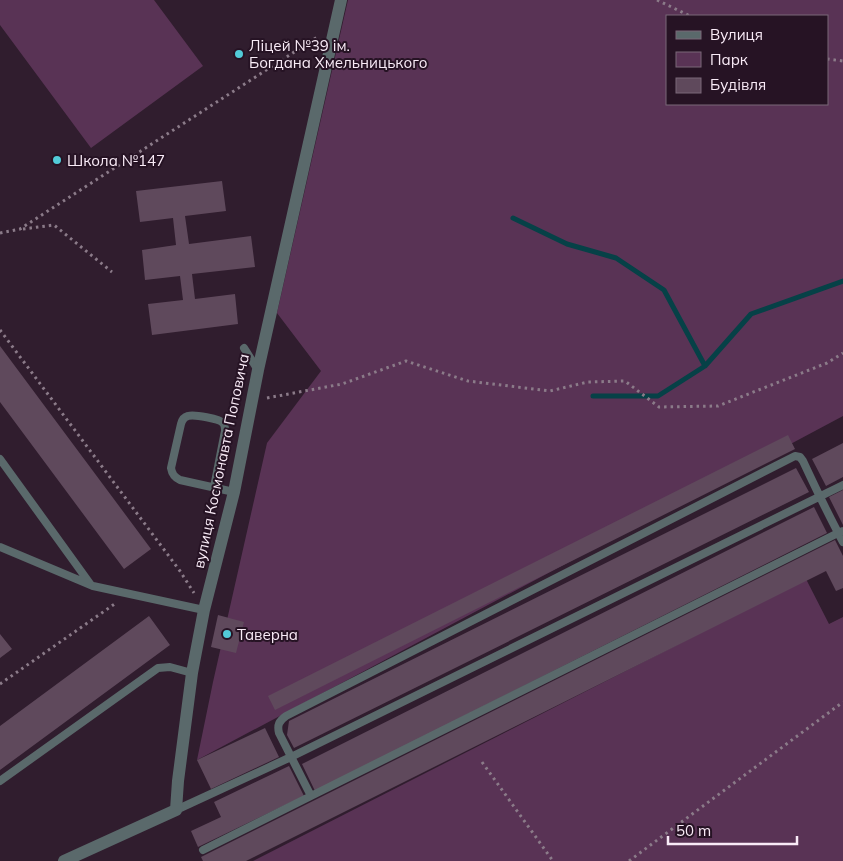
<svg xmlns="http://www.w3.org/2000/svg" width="843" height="861" font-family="Mulish,sans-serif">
  <rect width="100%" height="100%" fill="#301d2e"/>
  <path fill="#593355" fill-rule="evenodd" d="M0,0H154L203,66L91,148L0,25Z
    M348,0H843V416L197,760L213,682L267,443L321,371L277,313ZM667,16H827V104H667Z
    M806,579L829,624L843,617V861H253Z"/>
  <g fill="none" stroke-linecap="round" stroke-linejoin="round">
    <path stroke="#064147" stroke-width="5" d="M513,218L567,244L616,258L664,290L705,366
      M593,396H658L705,366L751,314L843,281"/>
  </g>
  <path fill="#5f495c" d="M222,181L226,211L185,216L189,244L251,236L255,267L192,274L195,299L235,294L238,324L152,335L148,304L183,300L180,276L145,280L142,250L176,245L173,218L140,222L136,191Z
    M0,346L151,549L124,569L0,402Z
    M788,435L795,449L275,710L268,696Z
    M843,443V477L826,486L812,459Z
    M796,468L809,492L294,748L287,735L289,721Z
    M843,490V525L829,497Z
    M814,507L827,533L315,791L302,764Z
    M835,540L843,556V588L836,591L826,571L246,861H203L201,857Z
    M218,615L244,622L236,653L211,647Z
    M149,616L170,645L0,770V726Z
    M0,634L12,649L0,658Z
    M265,728L279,757L211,789L197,760Z
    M289,766L304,796L198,847L191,831L221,817L214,802Z"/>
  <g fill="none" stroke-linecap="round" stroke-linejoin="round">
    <path stroke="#8b7b89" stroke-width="3" stroke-dasharray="2.5 4" stroke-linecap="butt" d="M657,0L690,16
      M827,59L843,61
      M23,229L54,225L112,272
      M0,233L20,229L319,36
      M0,330L180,571L194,593
      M267,398L342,384L406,361L468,381L550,391L588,382L625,381L659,407L718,406L827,363L843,353
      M0,684L116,603
      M482,762L553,861
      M629,861L843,702"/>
    <path stroke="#5a696b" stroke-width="8" d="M244,348L258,370
      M0,459L91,585
      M214,487L225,431C225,427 225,425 223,423C220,419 194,414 188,416C184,417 182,420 181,424L171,468C172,474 174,477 180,480L234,492
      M843,531L838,533L311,796L279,733C277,725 279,721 286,716L795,456L800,457L803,461C816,489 829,516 843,542
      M0,547L93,586L204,610
      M0,781L158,668L170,667L192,673
      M176,810L291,757L843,485
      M203,850L311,796"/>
    <path stroke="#5a696b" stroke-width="12" d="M64,861L176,810L178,781L192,673L204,610L234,492L258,370L341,0"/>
  </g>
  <g fill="#52cbd8" stroke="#261324" stroke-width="2">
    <circle cx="239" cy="54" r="5"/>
    <circle cx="57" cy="160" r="5"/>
    <circle cx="227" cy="634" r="5"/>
  </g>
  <g text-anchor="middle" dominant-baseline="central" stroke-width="4" stroke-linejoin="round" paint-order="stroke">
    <g font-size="15" fill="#f9ebf7" stroke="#261324" text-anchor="start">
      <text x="249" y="45">Ліцей №39 ім.<tspan x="249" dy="17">Богдана Хмельницького</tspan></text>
      <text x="67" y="160">Школа №147</text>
      <text x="237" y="634">Таверна</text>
    </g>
    <g font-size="15" fill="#f9ebf7" stroke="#261324">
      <text transform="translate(221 461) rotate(-78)">вулиця Космонавта Поповича</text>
    </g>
  </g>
  <rect x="666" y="15" width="162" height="90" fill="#261324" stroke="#7a6978"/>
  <rect x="676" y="31" width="25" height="8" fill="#5a696b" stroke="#7a6978"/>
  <text x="710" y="40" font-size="15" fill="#f9ebf7">Вулиця</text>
  <rect x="676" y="52" width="25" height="15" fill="#593355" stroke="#7a6978"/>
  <text x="710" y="65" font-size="15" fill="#f9ebf7">Парк</text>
  <rect x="676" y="78" width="25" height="15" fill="#5f495c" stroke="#7a6978"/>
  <text x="710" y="90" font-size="15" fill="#f9ebf7">Будівля</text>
  <path d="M668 836v8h129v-8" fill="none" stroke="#f9ebf7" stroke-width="2.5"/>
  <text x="676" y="836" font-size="15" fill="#f9ebf7" stroke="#261324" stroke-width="4" paint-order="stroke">50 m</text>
</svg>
